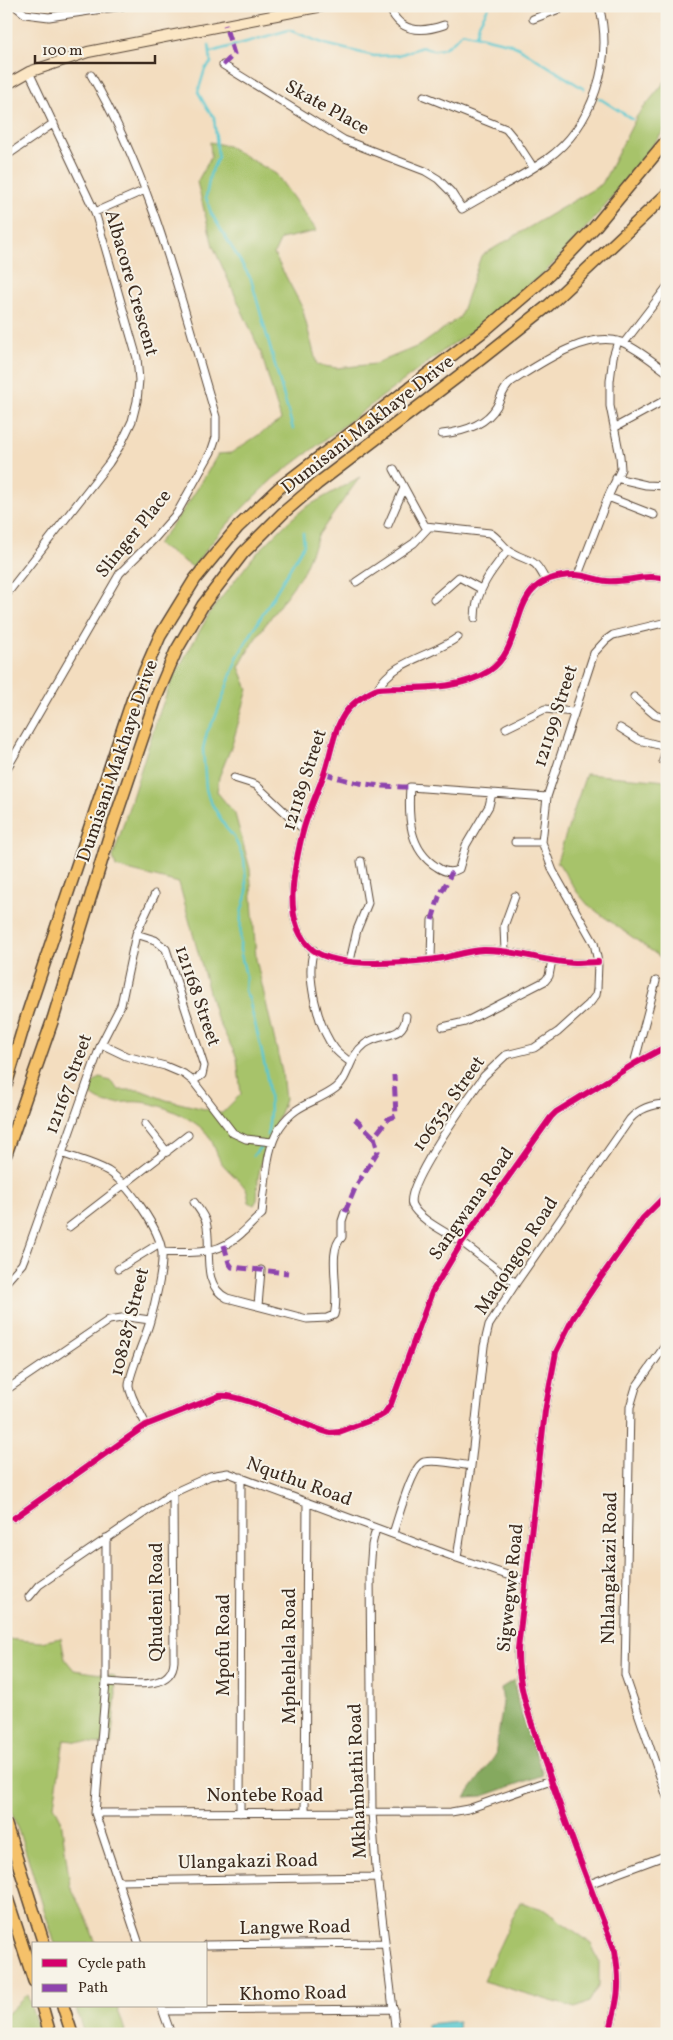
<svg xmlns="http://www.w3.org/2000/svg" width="673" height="2040" font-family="Vollkorn,serif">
  <rect width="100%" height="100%" fill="#f7f3e8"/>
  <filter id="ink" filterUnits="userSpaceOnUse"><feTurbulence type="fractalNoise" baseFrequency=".02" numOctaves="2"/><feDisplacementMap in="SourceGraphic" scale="10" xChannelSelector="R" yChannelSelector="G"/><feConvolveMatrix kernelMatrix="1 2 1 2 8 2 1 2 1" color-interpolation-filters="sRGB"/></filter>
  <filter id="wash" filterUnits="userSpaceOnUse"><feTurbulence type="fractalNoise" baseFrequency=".0096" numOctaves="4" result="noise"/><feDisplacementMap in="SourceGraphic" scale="20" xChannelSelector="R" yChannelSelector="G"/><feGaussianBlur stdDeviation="1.12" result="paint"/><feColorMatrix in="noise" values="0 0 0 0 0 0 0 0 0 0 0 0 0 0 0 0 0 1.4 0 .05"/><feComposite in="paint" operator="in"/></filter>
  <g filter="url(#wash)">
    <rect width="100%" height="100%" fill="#f3ddbf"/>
    <path fill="#a7c36a" stroke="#717644" d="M667,79V127L595,218L548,269L495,315L443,351L274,478C244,505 217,534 193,567L157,544C181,516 200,486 218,454L231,453L281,420L261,353L213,246L197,182L211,157L210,142L228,146L276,174L317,231L281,239L274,254L302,307L317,365L337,368L375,364L421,345L460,317L481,256L602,184L637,116Z
      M360,477L319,534L302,574L253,642L239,667L248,689L232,745L219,777L217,792L235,814L250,869L256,959L282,1072L285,1100L261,1163L258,1178L257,1200L254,1205L249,1202C248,1199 248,1194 247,1191C242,1181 228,1172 221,1162C216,1154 214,1143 208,1135C196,1119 160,1103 140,1102C118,1100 108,1110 90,1094L92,1084L100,1078L110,1081L119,1090H140L166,1100L222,1113L241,1094L237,1058L215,1014L179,883L116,867L113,857L158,716L173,678L211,611L254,556L288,522L306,507Z
      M586,774L667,781V962L589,906L577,892L557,861Z
      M61,1638L65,1659L74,1670L115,1676L116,1693L111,1745L64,1740L54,1805L61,1819L70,1886L88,1922L96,1944H55L24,1846L6,1798V1639L41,1642Z
      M520,1902L543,1909L591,1943L599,1962V1985L589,2002L575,2008L483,1981Z
      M27,1995L40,2034H6V2015Z
      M75,2006H117L126,2034H84Z"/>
    <path fill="#85a95e" stroke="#606a3e" d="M514,1680L518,1704L543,1775L483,1796L465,1797L495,1756L503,1703L501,1688Z"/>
    <path fill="#5ac7cf" stroke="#4a7876" d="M458,2021L459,2034H428L427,2024Z"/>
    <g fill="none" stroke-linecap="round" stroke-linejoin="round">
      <path stroke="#5ac7cf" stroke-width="2.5" d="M476,35L479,24L489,6
        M209,45L211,63L205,69L198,92L208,110L214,117L218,157L210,175L206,197L211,213L251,279L293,429
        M211,52L289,30L325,44L374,56L399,55L422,47C439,56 452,45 462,32L508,43L519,48L584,89
        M599,98L632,119
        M267,1135C277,1095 258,1040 249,999L245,991L246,976L240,950L241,913L247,892L244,859L234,837L226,828L209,799L206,789L203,749L207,732L215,718L238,656L304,545L303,533
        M253,1156L262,1145"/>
    </g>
  </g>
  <g filter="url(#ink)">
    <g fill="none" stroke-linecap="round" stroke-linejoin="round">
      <g stroke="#574536" stroke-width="9">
        <path id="street" d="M15,6L25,14L49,17L123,6
          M389,6C399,33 421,33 444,25
          M533,19L567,6
          M223,65L344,140L425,171L438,179L451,192L462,209C490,192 520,178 547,159C593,126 614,60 599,6
          M424,96L506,129L516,141L533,167
          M6,156L54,123
          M95,212L145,190
          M624,343L667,287
          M614,428L667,399
          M442,434C462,432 486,425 497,406C501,397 503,389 511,382C538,365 587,330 621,342C637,348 653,362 667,372
          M394,469L425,526L490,533C499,538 503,547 511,552C531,564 533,555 546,581
          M616,478L646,485L667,486
          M608,497L654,515
          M388,525L404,488
          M578,575L608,497L621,469L620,456L610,406V381L613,357L618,341
          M356,582L414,543L428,528
          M6,595L109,463L121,444L132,421L137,401L139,380L137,358L95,212L29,72
          M434,599L459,577L481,589
          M475,618C475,591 492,570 508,550
          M377,689C395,659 431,657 458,637
          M634,697L655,715L667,719
          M506,728L545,709L573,712
          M620,728L639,740L666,747
          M663,761L667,745
          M6,770L120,573L155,538L177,513L211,452L216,437V417C181,301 153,180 91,75
          M234,778L256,785L303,829
          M492,793L489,806L466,845L459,869C451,874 444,872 437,867C409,850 408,817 410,787C456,790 501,794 547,797
          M515,842H542L547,797L594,653L606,640L613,635L667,622
          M136,934L155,940L166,949L204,1066L202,1075L193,1081
          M314,950C305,975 318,1028 335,1049C339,1054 345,1058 350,1062
          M505,951L504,926L515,896
          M431,960L432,920
          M350,961L357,930L368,903L361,861
          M598,962C590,962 582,963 575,963C543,962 514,949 483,950C464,951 446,959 428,960C399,963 336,968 313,950C281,924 294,869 302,835C307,813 317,794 324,774C332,752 334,721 352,705C357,700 368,693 375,690C383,687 395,689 403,688C431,688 464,687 489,671C531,643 502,576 575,575C586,575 596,580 607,581C626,583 649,572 667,580
          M443,1027L465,1022L545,981L549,976L552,960
          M101,1044L126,1056L165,1066L184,1074L193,1081L233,1133L246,1139L272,1142
          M634,1064L656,981
          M145,1124L167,1152
          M61,1153C77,1159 94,1163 108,1171C127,1183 161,1230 162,1253C163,1270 155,1304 150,1321C147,1334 128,1376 129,1386C131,1399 141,1413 146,1425
          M264,1194C267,1170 267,1148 280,1127C297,1102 315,1104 336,1088C350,1077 348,1057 365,1044C381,1032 404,1040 406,1016
          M194,1202C198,1208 204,1215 206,1222C213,1246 199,1284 227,1298L307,1319L327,1318L334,1315C341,1293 326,1251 342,1237V1221L345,1212
          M69,1227L188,1135
          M162,1252C185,1253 214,1255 233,1240C244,1233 252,1222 262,1214L264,1192
          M118,1269L160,1243
          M6,1282L22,1264L28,1249L101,1044L121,1005L136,934L155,894
          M516,1283C498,1270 481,1257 464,1244C449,1233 420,1221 412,1205C404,1186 470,1096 484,1076L506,1055L534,1048L558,1032L589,1004L596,995L597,989L598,962L594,943L553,871L542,842
          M258,1306L261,1270
          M667,1343L636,1387L630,1407L625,1675L667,1797
          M6,1390L109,1320L128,1317L150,1320
          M14,1518L146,1425L219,1396C241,1392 304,1427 330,1433L339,1432L379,1417L384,1414L391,1404L432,1292L462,1242L551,1117L556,1112L634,1064L667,1046
          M376,1528L372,1545L370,1573L372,1813L376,1867L396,2034
          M393,1533C398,1520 411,1467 424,1462C435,1459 459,1464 471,1466
          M106,1538V1682L95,1813L139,1944
          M457,1558L471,1466L484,1346L489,1325L516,1283L630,1119C640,1108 652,1104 667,1104
          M29,1597L39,1585L173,1493L210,1476L228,1473L457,1558L525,1581
          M106,1682C128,1683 172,1692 174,1661L173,1493
          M305,1812L307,1502
          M95,1813L451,1812L468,1809L551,1780
          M240,1813L241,1477
          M119,1881L378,1877
          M589,1884L667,1855
          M206,1945L385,1943
          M161,2006L171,2034
          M163,2011L394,2009
          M609,2034C618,1999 621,1986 615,1951C590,1888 566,1824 544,1760C532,1724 517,1688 518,1649L545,1411L556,1352L573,1318L594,1287L643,1218L667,1194"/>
      </g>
      <g stroke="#574536" stroke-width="12">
        <path id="secondary" d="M6,85L29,72L88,52L323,6"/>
      </g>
      <g stroke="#574536" stroke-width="14">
        <path id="primary" d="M6,1085L28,1012L133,698L160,636L195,579L237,528L279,488L485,330L550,274L594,228L667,140
          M6,1154L53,1019L108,840L156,698L176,651L203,605L243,553L283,513L317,484L481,359L549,305L667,194
          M6,1825L44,1944
          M6,1895L34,1981
          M42,2006L50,2034
          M63,2006L72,2034"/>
      </g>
      <use href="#street" stroke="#fff" stroke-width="7"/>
      <use href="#secondary" stroke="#fbe6c4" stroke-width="10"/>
      <use href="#primary" stroke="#f5c16b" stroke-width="11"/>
      <path stroke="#8e44ad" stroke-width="5" stroke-dasharray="10 5" stroke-linecap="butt" d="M223,65L234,54L225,25
        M324,773C352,784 381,787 410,787
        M432,920L439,897L452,872
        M355,1119L374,1137
        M345,1212L356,1186L378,1151L374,1137L388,1119L396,1116L394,1075
        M224,1245L229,1263L232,1267L288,1273"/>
      <g stroke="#f7f3e8" stroke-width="9">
        <path id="cycleway" d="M598,962C590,962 582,963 575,963C543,962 514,949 483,950C464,951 446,959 428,960C399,963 336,968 313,950C281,924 294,869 302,835C307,813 317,794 324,774C332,752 334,721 352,705C357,700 368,693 375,690C383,687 395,689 403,688C431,688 464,687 489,671C531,643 502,576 575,575C586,575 596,580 607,581C626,583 649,572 667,580
          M14,1518L146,1425L219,1396C241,1392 304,1427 330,1433L339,1432L379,1417L384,1414L391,1404L432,1292L462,1242L551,1117L556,1112L634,1064L667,1046
          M609,2034C618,1999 621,1986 615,1951C590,1888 566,1824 544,1760C532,1724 517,1688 518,1649L545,1411L556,1352L573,1318L594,1287L643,1218L667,1194"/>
      </g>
      <use href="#cycleway" stroke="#d6006c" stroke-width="6"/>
    </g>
  </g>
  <g text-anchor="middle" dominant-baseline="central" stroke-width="4" stroke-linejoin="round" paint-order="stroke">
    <g font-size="19" fill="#3b2a1e" stroke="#f7f3e8">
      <text transform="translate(327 108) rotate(29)">Skate Place</text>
      <text transform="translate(131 283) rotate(74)">Albacore Crescent</text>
      <text transform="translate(368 425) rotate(-38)">Dumisani Makhaye Drive</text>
      <text transform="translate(134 534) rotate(-51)">Slinger Place</text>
      <text transform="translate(556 716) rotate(-72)">121199 Street</text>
      <text transform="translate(118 761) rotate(-71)">Dumisani Makhaye Drive</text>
      <text transform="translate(305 780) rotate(-72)">121189 Street</text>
      <text transform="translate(197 996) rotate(71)">121168 Street</text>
      <text transform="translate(69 1084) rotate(-70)">121167 Street</text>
      <text transform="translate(449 1104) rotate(-55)">106352 Street</text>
      <text transform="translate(472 1204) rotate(-55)">Sangwana Road</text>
      <text transform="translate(517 1256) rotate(-57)">Maqongqo Road</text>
      <text transform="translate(130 1322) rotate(-76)">108287 Street</text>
      <text transform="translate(299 1482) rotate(20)">Nquthu Road</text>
      <text transform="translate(610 1568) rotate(-89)">Nhlangakazi Road</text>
      <text transform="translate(511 1588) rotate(-84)">Sigwegwe Road</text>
      <text transform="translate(157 1602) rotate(-90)">Qhudeni Road</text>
      <text transform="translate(224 1645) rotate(-90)">Mpofu Road</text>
      <text transform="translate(290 1656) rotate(-90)">Mphehlela Road</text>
      <text transform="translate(358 1781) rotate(-92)">Mkhambathi Road</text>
      <text x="265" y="1796">Nontebe Road</text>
      <text transform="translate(248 1862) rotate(-1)">Ulangakazi Road</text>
      <text transform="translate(295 1928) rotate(-1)">Langwe Road</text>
      <text transform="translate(293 1994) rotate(-1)">Khomo Road</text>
    </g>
  </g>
  <rect width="673" height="2040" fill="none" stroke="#f7f3e8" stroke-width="25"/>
  <rect x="32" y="1942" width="175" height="65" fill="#f7f3e8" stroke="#aca397"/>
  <rect x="42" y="1959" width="25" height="8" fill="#d6006c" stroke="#aca397"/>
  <text x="78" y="1968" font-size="15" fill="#3b2a1e">Cycle path</text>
  <rect x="42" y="1984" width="25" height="8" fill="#8e44ad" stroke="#aca397"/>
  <text x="78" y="1992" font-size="15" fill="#3b2a1e">Path</text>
  <path d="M35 55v8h120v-8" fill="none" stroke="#3b2a1e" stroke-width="2.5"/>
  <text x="42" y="55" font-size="15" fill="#3b2a1e" stroke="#f7f3e8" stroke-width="4" paint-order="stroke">100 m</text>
</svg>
